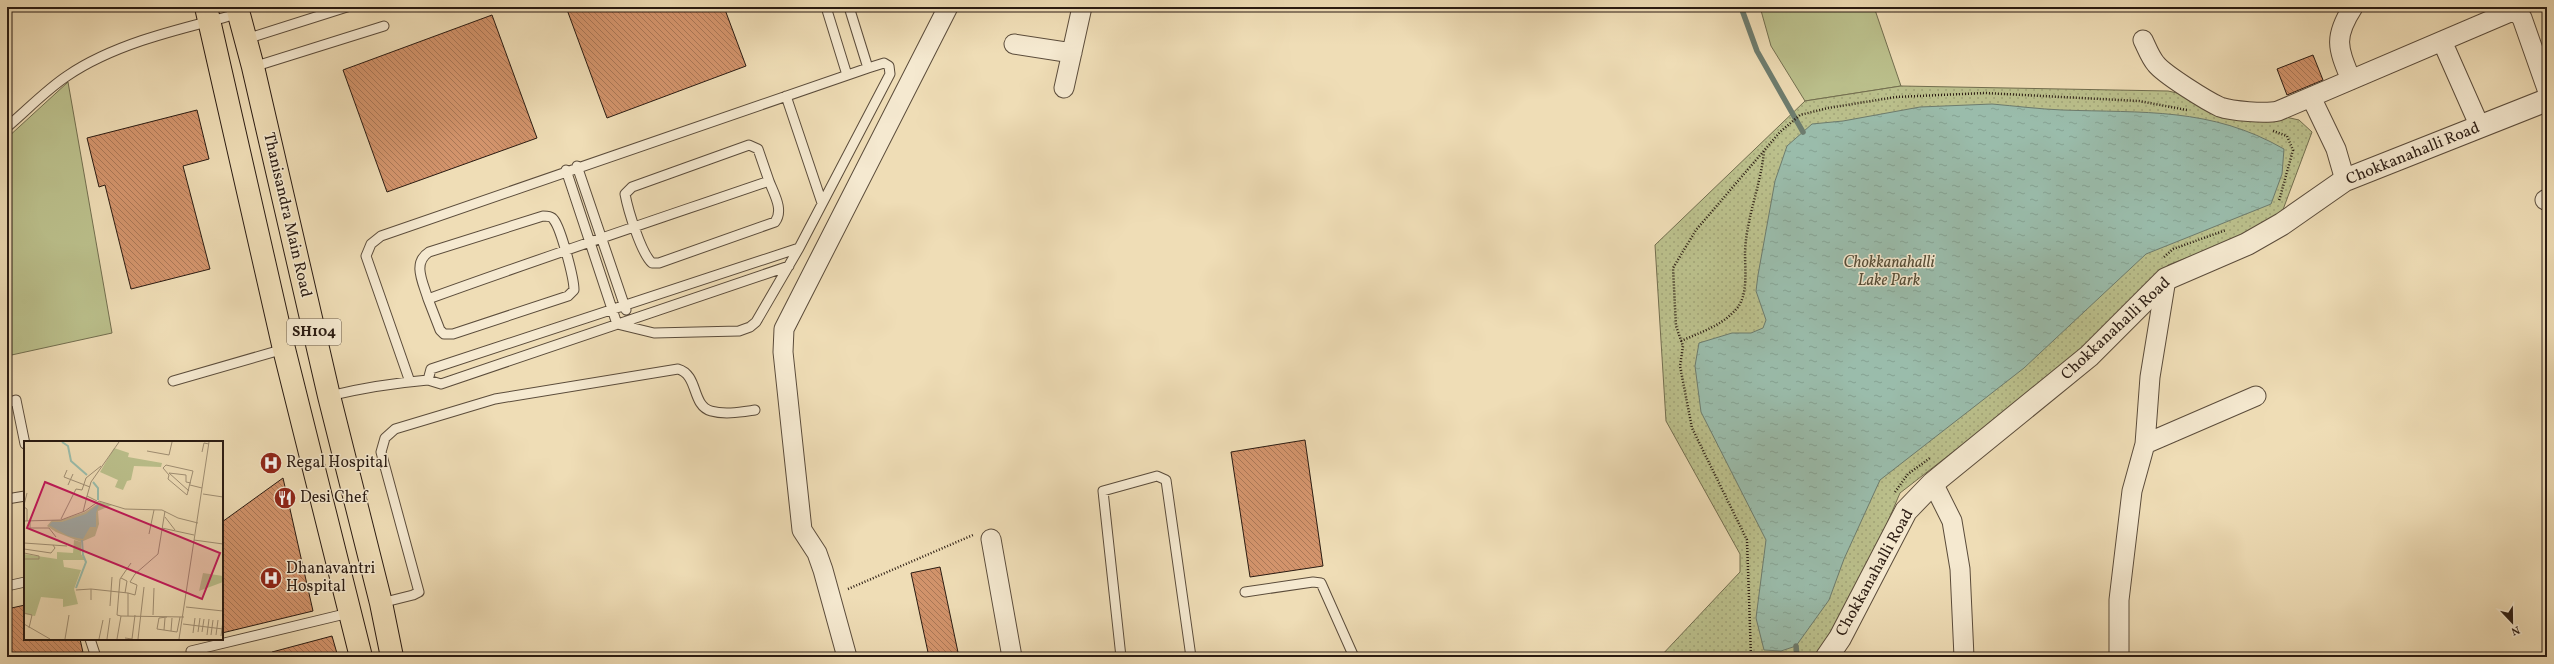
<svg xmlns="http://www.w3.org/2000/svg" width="2554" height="664" font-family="Vollkorn,serif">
  <defs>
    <pattern id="park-dots" width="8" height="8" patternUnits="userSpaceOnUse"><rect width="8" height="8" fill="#bbc08c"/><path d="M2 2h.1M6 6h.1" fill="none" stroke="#a1a478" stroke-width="1.8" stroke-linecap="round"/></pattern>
    <pattern id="water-ripples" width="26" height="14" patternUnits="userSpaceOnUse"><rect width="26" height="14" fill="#9abcab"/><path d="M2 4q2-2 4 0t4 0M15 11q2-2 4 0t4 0" fill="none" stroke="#85a192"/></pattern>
    <pattern id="building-back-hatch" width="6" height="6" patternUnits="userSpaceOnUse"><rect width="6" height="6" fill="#d3946c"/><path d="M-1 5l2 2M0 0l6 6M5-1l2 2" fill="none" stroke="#ab7857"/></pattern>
  </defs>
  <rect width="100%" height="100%" fill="#efddb6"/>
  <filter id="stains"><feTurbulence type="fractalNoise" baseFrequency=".005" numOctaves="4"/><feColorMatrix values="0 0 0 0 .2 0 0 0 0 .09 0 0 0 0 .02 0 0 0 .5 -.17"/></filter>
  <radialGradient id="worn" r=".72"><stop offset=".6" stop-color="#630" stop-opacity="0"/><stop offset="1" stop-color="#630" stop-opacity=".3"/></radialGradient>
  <path fill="#bbc08c" stroke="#726e4f" d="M1760,7H1874L1901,86L1805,101L1771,46Z
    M68,82L112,333L7,356V138Z"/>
  <path fill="url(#park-dots)" stroke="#726e4f" d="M1901,86L2168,91L2299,120L2312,132L2278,223L2168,265L2078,355L1900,493L1858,592L1818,657H1660L1740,572V554L1666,421L1655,245L1805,101Z"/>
  <path fill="url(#water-ripples)" stroke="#6d7c6e" d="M1992,104C2015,106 2039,109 2062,110C2143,113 2211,107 2284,149L2282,174L2271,204L2146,254L2024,368L1880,480L1844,559L1829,600L1796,646L1781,651L1764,650L1756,618L1766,540L1701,412L1695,366L1699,343L1732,333H1751L1763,328L1766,320L1756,291L1758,275L1775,181L1787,146L1812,124L1843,121L1920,107Z"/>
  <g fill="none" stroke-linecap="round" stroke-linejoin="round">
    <path stroke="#6d7c6e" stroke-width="5.5" d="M1741,7L1757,51L1803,132
      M1796,646L1797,657"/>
  </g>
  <path fill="url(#building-back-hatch)" stroke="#2a1b12" d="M566,7H724L746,66L607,118Z
    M492,15L537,138L387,192L343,70Z
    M2313,55L2323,80L2287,95L2277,69Z
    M197,110L209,159L183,166L210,269L131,289L105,185L99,187L87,138Z
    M1305,440L1323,566L1250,577L1231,452Z
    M283,478L313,611L222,633V522Z
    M940,567L959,657H929L911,573Z
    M25,605V639H80L84,657H7V609Z
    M332,636L338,657H273L272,652Z"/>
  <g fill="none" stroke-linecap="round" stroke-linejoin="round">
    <g stroke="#5b4c3b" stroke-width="11">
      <path id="service" d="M826,7L847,75
        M849,7L868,68
        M246,39L347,7
        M253,67L384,26
        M786,96L822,203
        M7,127C27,110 46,90 67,76C115,43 183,28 238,14
        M577,166L626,310
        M566,170L617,324L654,333L739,331L750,327L756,322L799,248
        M428,299L440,330L444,334H453L568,296L574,290C574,278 561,229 554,220C552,216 547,216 543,216L429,252C412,263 423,282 428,299C541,258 655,220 769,181L758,149L749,145L632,187L625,194C628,210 641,253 652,263H659L775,222C784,210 774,194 769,181
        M428,380L441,384L789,266
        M173,381L284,349
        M329,396C362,388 394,383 428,380L431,369L799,248L890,74L889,66L884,63L868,68L381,236L371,244L366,256L410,382
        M7,403L16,400L25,444
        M7,499L25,496
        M7,586L25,582
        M1245,592L1313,582L1321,583L1354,657
        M381,603L413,595L419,592L381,452L385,438L395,429L495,399L678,369C699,375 691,405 711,411C725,415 741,412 755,410
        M90,639L96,657
        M191,651L349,613
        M1121,657L1103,491L1157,476L1166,480L1191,657"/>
    </g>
    <g stroke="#5b4c3b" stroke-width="21">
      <path id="minor" d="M2143,40C2147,48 2150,57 2156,64C2165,75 2207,101 2220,107C2232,111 2265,114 2278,111L2510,12L2517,13L2522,18L2547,89
        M2442,41L2480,127
        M1014,44L1072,53
        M2351,80C2338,48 2333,38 2353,7
        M1064,88L1082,7
        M2311,97L2336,149L2345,180
        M2545,200L2547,199
        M2145,444L2256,396
        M1933,483L1952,521L1960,569L1964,657
        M991,539L1012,657
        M847,657L823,570L817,553L802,530L783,352L784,329L948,7
        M2119,657V600L2132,491L2145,444L2150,377L2166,279"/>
    </g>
    <g stroke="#5b4c3b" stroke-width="24">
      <path id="tertiary" d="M1827,657L1840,638L1906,511L1933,483L2089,356L2166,279L2247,244L2282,224L2345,180L2547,100"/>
    </g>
    <g stroke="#2a1b12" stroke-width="24">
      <path id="primary" d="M206,7L284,349L361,657
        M237,7L253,67L329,396L381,603L392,657"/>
    </g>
    <path stroke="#2a1b12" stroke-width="2.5" stroke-dasharray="1 2" stroke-linecap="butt" d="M2273,131L2287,136L2293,150L2279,201
      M2164,257L2173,249L2226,230
      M1681,341C1701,332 1724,325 1738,307C1748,293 1745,270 1745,253C1746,218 1761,185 1764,151
      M1895,492L1908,474L1930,458
      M848,589L973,535
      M1751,657L1747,540L1692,428L1680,366L1683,346L1676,326L1673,268L1696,230L1780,132L1800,115L1828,108L1896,97L1985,93L2139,101L2187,110"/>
    <use href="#service" stroke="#f5e9d0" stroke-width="9"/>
    <use href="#minor" stroke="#f5e9d0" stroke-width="19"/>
    <use href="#tertiary" stroke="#f5e9d0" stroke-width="22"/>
    <use href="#primary" stroke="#efddb6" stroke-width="22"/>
  </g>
  <defs>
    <g id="hospital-disc" transform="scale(1.15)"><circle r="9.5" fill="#8f2418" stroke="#f5e9d0"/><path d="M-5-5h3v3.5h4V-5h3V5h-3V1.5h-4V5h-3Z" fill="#fff"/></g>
    <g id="restaurant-disc" transform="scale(1.15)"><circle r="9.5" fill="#8f2418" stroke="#f5e9d0"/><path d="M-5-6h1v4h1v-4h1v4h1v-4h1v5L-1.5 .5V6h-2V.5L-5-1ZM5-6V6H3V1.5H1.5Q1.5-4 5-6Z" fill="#fff"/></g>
  </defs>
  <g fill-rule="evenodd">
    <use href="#hospital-disc" x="271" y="463"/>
    <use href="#restaurant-disc" x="285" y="498"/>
    <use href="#hospital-disc" x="271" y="578"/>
  </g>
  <g text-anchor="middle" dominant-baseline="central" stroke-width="3" stroke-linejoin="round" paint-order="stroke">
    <rect fill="#f5e9d0" stroke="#67594b" stroke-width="1" x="287" y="319" width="54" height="26" rx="3"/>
    <g font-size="15" font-weight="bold" fill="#2a1b12">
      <text x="314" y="332">SH104</text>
    </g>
    <g font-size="16" fill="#2a1b12" stroke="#f5e9d0">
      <text transform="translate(2413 154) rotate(-22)">Chokkanahalli Road</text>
      <text transform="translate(287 215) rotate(77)">Thanisandra Main Road</text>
      <text transform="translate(2116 329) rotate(-43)">Chokkanahalli Road</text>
      <text transform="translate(1875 573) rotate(-61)">Chokkanahalli Road</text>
    </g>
    <g font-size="16" font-style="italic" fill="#564d37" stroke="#f5e9d0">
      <text x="1889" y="263">Chokkanahalli<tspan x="1889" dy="18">Lake Park</tspan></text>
    </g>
    <g font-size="16" fill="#2a1b12" stroke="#f5e9d0" text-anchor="start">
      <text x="286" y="463">Regal Hospital</text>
      <text x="300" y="498">Desi Chef</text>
      <text x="286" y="569">Dhanavantri<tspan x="286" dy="18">Hospital</tspan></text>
    </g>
  </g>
  <g transform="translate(24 441)">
    <rect width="199" height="199" fill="#efddb6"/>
    <path d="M90,7L105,12L104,16L138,22L137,26L110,25L107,39L103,40L99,49L91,46L94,39L76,31ZM50,99L57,101V113L61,119H39L40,126L57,129L50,148L54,163L39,166V158L17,156L11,175L0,173V113L33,118V111L49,112ZM179,132L199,135V141L175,150Z" fill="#bbc08c"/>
    <path d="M76,61L88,64L74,70L75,83L71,95L57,101L32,91L23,85L28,79H37L61,71Z" fill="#bbc08c"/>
    <path d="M73,64H75L72,72V86H66L59,98L44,95L25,84L28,81H38L62,73Z" fill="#9abcab"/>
    <path fill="none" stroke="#9abcab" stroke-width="2" d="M38,1L44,5L47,20L63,34M69,41L74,47V59M52,147L62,121L59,114L58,99"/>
    <path fill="none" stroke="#a08f74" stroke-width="1" d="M123,10L145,14L148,1M178,11L180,2L185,3M142,24L169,30L163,54L144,38L145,34L139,27ZM43,29L40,36L66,46M44,44L49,33M166,44L178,47M165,50L145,32L162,34V41L167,42M179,53L199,56M73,60L63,55L67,41L95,1M0,64L3,52M0,66L3,68V80M59,71L63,55M141,76L151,89M37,78L52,48L58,49L62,37L77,25M0,80L37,79L61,70L75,60L101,68L138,69L154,77L174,82M6,80V87H25L32,96M138,87L170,94M125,93L130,69M170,99L199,103M0,102L43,105M0,108L27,112L31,107L29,104M0,112L15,115V118H0M97,137L103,140L101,152M52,149L67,148M67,159V148L104,152M86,165L88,136M162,166L199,170M0,172L8,174L5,187M129,174L130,147M97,175L93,174L96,138L107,122M104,175V152L111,154L113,144L106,141L111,133L134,113L141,70M143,176L135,177L133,188L153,191L156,176M0,183L26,198M159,183L199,188M140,189L141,177M147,190L148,177M174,191L176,177M178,191L180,178M169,192L171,177M183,194L185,178M187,194L189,179M192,194L194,179M197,195L199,180M101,197L108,198L111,174M41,198L45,174M75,198L79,179M83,198L86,177M93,198L97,175L160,176M114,198L120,146M155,198L185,1"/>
    <path fill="#c2185b" fill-opacity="0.15" stroke="#c2185b" stroke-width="2" d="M21,41L196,112L178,158L3,87Z"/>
    <rect width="199" height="199" fill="none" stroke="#2a1b12" stroke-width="2"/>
  </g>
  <rect width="2554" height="664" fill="none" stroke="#efddb6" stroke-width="24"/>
  <rect x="8" y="8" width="2538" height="648" fill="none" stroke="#2a1b12" stroke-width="2"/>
  <rect x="12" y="12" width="2530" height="640" fill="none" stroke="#2a1b12"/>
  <g transform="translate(2512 622) rotate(158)" stroke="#f5e9d0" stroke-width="3" paint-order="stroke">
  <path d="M0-3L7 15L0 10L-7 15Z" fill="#2a1b12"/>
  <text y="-6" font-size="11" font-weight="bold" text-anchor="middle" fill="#2a1b12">N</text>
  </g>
  <rect width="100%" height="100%" filter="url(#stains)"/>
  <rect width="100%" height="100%" fill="url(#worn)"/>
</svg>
